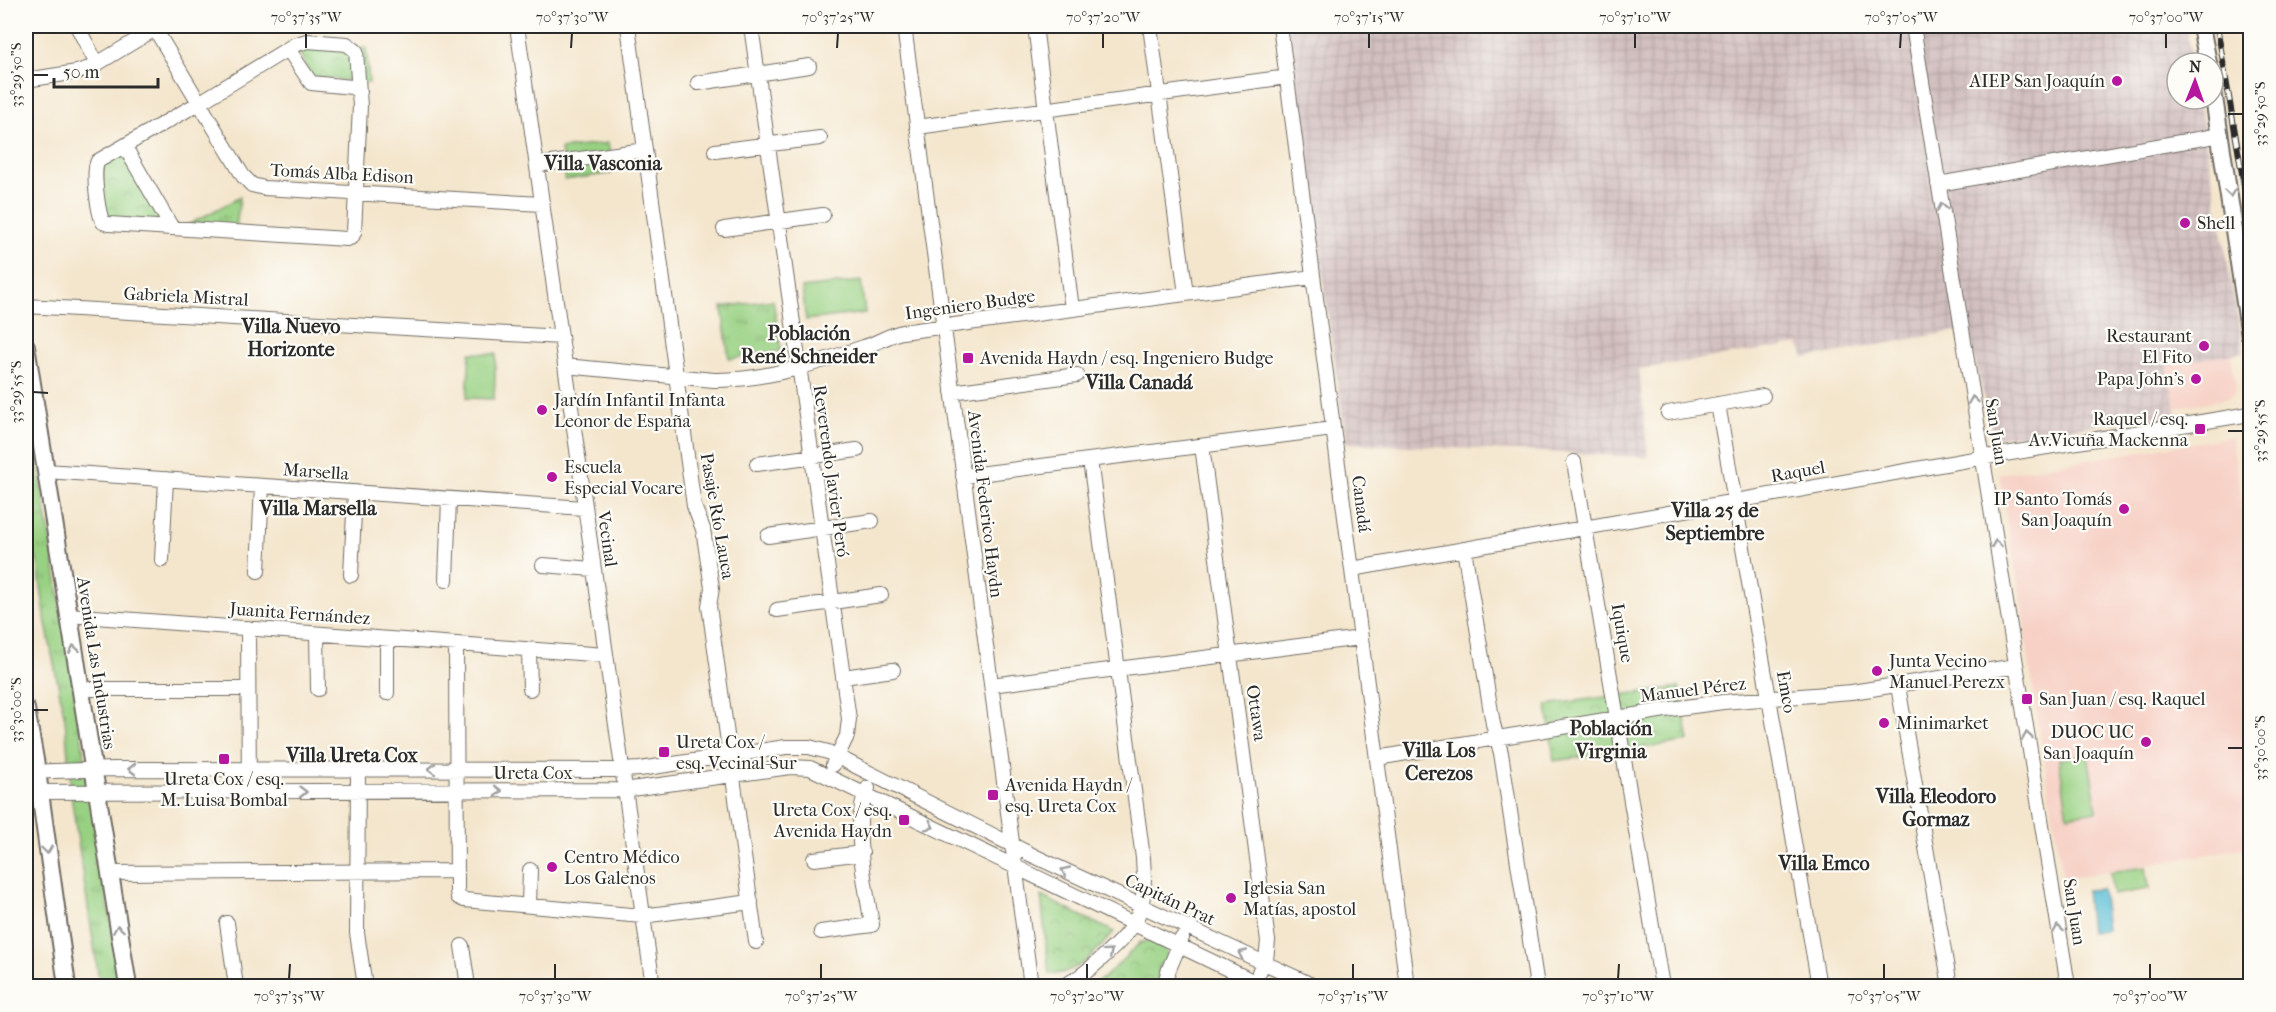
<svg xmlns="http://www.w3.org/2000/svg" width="2276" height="1012" font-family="'IM FELL French Canon',serif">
  <defs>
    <pattern id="industrial-grid" width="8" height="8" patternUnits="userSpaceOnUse" patternTransform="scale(1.5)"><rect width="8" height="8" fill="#d2bfbf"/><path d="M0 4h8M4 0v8" fill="none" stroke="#b4a4a4"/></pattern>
    <pattern id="grass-tufts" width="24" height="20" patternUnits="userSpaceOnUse" patternTransform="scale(1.5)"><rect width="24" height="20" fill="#99d183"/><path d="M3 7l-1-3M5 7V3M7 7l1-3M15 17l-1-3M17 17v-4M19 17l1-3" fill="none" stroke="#7daa6b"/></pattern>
    <pattern id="park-crowns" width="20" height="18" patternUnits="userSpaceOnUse" patternTransform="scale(1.5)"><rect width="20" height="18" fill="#99d183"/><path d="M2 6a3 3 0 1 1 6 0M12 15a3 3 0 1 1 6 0" fill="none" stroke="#7daa6b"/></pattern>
  </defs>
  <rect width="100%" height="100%" fill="#fdfcf7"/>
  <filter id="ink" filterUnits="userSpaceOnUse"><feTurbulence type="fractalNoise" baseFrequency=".0167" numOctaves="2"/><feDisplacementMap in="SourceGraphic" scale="12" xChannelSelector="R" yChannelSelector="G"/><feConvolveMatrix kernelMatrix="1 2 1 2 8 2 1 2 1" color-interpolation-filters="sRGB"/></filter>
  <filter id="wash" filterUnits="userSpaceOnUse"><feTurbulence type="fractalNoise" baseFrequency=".008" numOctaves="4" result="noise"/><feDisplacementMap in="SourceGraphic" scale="24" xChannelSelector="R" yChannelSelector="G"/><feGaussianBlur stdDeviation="1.35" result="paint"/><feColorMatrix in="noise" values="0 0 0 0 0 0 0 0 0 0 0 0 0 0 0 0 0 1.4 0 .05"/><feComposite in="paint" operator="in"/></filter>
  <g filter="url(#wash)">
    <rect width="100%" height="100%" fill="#f4e6cd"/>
    <path fill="#f7d1c6" d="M2231,354L2236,385L2234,394L2225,399L2175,408L2167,365Z
      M2231,437L2250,544V847L2063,879L2025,637V623L1999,474Z"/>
    <path fill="url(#industrial-grid)" d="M1288,26H2186L2192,63H2177V99H2198L2244,352L2167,365L2177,415L1994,438L1967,329L1805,358L1798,344L1639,369L1648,457L1346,443Z"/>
    <path fill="url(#grass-tufts)" stroke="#627e57" stroke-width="1.5" d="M608,143L613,173L565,180L561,149Z
      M240,197L236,228L188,225Z
      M773,300L781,351L729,359L722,307Z
      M26,385L121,986H100L72,802L65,719L46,624L38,564L26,526Z"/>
    <path fill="url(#park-crowns)" stroke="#627e57" stroke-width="1.5" d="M310,43L366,48L369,83L311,76L297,48Z
      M120,156L127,159L162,223L112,220L106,215L99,167Z
      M1679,687L1689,741L1554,761L1547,705Z
      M1041,896L1114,932C1096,952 1078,975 1049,974Z
      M1153,941L1165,949L1168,956L1159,969L1157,986H1090L1105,977L1141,942Z"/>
    <path fill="#99d183" stroke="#627e57" stroke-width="1.5" d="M861,281L865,313L806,320L802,288Z
      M470,353L496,354L494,399L467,398Z
      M2088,754L2097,811L2068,816L2059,759Z
      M2146,867L2149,889L2113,895L2110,872Z"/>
    <path fill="#58bdd6" stroke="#427480" stroke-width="1.5" d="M2102,889L2107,930L2090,932L2086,890Z"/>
  </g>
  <g filter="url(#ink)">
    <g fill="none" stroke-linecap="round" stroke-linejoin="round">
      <g stroke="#716c64" stroke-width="16">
        <path id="minor" d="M77,26L97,64
          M517,26L653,986
          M628,26L694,506L703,529L712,588L709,606L756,942
          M751,26L849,719L847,736L833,765
          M904,26L1031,986
          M1035,26L1072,309
          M1150,26L1186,294
          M1280,26L1407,986
          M1913,26L2068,986
          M155,29L243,176L252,185L264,188L542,204
          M307,41L347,44L356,51L360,106L354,232L352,237L347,239L109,224L103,222C98,213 92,170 98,161L199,103L294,45Z
          M288,49L311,83L352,87L360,92
          M26,80L77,72L90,68L160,26
          M698,83L809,66
          M917,127L1287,77
          M125,147L172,228
          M715,151L820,138
          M537,165L645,150
          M1938,184L2221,135
          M724,229L823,215
          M26,306L561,337
          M565,366L714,380C764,381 817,363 864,347C877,343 889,335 902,332L1313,277
          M952,392L1077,375
          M1718,404L1819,986
          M1668,413L1763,396
          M1202,446L1268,941L1266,960L1259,972
          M1574,462L1662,986
          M757,464L857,450
          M46,471L584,508
          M963,476L1333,429
          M768,536L872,521
          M1464,549L1493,724L1501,753L1537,986
          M162,560L166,479
          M543,565L593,569
          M1352,569L1962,461L2250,414
          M258,571L262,486
          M351,575L355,492
          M446,580L449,499
          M777,610L881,595
          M68,615L605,655
          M248,628L249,792
          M317,634L318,689
          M387,639V693
          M456,644L457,891L458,897L464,900L642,916L751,902
          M529,650L530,689
          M843,677L893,670
          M991,685L1361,638
          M1898,686L1950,986
          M80,689H248
          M1377,758L1671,709L1723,702L1852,692L2016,666
          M358,769L357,933L365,986
          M26,772L114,769L621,770L640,769L786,747H809L828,752L1034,856L1314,986
          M26,792L624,790L790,767L810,768L1263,986
          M814,859L862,853
          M110,873L457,871
          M529,906L530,870
          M227,923L236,986
          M821,932L872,925C866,885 850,824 868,788
          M462,946L468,986
          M1063,986C1077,980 1089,970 1101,959C1139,925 1147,911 1143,858L1090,460
          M1164,986L1169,969L1182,938"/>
      </g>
      <g stroke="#716c64" stroke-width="20">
        <path id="major" d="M2201,26L2208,63
          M2213,91L2250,336
          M26,346L128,986
          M26,709L37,771L67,986"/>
      </g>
      <use href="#minor" stroke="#fff" stroke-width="14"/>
      <use href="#major" stroke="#fff" stroke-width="16"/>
      <g stroke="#2b2b2b" stroke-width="6">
        <path id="rail" d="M2217,26L2250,221"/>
      </g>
      <use href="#rail" stroke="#fdfcf7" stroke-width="4" stroke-dasharray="11" stroke-linecap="butt"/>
    </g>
    <defs><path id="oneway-chevron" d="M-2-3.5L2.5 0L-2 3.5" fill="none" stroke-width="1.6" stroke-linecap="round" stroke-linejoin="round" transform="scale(1.5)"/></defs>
    <g stroke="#a0a0a0">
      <use href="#oneway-chevron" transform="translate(2230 193) rotate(82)"/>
      <use href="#oneway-chevron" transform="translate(1942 207) rotate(-99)"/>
      <use href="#oneway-chevron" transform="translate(1973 400) rotate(-99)"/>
      <use href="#oneway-chevron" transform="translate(1996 544) rotate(-99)"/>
      <use href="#oneway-chevron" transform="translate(74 649) rotate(-100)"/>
      <use href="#oneway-chevron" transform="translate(2027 736) rotate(-99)"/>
      <use href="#oneway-chevron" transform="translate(132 769) rotate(180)"/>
      <use href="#oneway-chevron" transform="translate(432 769) rotate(-180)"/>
      <use href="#oneway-chevron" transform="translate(498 791)"/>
      <use href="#oneway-chevron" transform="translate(303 792)"/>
      <use href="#oneway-chevron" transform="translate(930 826) rotate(26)"/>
      <use href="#oneway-chevron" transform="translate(47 850) rotate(83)"/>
      <use href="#oneway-chevron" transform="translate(1065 871) rotate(-155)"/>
      <use href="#oneway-chevron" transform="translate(118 929) rotate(-99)"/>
      <use href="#oneway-chevron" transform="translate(2058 929) rotate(-99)"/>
      <use href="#oneway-chevron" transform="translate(1109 952) rotate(-42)"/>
      <use href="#oneway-chevron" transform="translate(1242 954) rotate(-155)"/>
    </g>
  </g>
  <path fill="none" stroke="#2b2b2b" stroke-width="2" d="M306,48V33M571,48L572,33M837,48L838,33M1103,48V33M1369,48V33M1635,48V33M1900,48L1901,33M2166,48V33M33,75H48M2228,114H2243M33,392L48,393M2228,431H2243M33,710H48M2228,748H2243M289,979L290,964M555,979V964M821,979V964M1087,979V964M1353,979V964M1618,979L1619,964M1884,979V964M2150,979V964"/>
  <g fill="#b5179e" stroke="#fdfcf7" stroke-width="2">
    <circle cx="2117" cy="81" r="6"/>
    <circle cx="2185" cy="223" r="6"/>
    <circle cx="2204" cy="346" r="6"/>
    <rect x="962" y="352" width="12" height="12" rx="3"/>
    <circle cx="2196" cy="379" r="6"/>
    <circle cx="542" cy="410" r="6"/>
    <rect x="2194" y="423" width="12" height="12" rx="3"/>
    <circle cx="552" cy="477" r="6"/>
    <circle cx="2124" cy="509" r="6"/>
    <circle cx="1877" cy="671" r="6"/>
    <rect x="2021" y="693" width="12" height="12" rx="3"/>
    <circle cx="1884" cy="723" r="6"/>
    <circle cx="2146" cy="742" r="6"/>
    <rect x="658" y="746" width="12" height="12" rx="3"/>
    <rect x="218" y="753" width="12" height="12" rx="3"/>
    <rect x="987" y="789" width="12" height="12" rx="3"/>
    <rect x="898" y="814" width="12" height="12" rx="3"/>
    <circle cx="552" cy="867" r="6"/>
    <circle cx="1231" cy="898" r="6"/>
  </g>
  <g text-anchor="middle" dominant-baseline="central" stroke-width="4.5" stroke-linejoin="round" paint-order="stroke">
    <g font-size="18" fill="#2b2b2b" stroke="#fdfcf7" text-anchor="start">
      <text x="2105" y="81" text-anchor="end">AIEP San Joaquín</text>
      <text x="2197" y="223">Shell</text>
      <text x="2192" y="336" text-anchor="end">Restaurant<tspan x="2192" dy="21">El Fito</tspan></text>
      <text x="980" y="358">Avenida Haydn / esq. Ingeniero Budge</text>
      <text x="2184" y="379" text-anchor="end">Papa John's</text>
      <text x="554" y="400">Jardín Infantil Infanta<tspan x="554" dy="21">Leonor de España</tspan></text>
      <text x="2188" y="419" text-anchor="end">Raquel / esq.<tspan x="2188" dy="21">Av.Vicuña Mackenna</tspan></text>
      <text x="564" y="467">Escuela<tspan x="564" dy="21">Especial Vocare</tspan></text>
      <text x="2112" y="499" text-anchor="end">IP Santo Tomás<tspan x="2112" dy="21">San Joaquín</tspan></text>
      <text x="1889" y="661">Junta Vecino<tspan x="1889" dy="21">Manuel Perezx</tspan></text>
      <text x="2039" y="699">San Juan / esq. Raquel</text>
      <text x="1896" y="723">Minimarket</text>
      <text x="2134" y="732" text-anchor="end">DUOC UC<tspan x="2134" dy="21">San Joaquín</tspan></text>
      <text x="676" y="742">Ureta Cox /<tspan x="676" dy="21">esq. Vecinal-Sur</tspan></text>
      <text x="224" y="779" text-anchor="middle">Ureta Cox / esq.<tspan x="224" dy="21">M. Luisa Bombal</tspan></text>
      <text x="1005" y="785">Avenida Haydn /<tspan x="1005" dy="21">esq. Ureta Cox</tspan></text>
      <text x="892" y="810" text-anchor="end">Ureta Cox / esq.<tspan x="892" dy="21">Avenida Haydn</tspan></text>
      <text x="564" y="857">Centro Médico<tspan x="564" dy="21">Los Galenos</tspan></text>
      <text x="1243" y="888">Iglesia San<tspan x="1243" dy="21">Matías, apostol</tspan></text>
    </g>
    <g font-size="18" fill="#2b2b2b" stroke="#fdfcf7">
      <text transform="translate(342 174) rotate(3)">Tomás Alba Edison</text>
      <text transform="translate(186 297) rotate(3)">Gabriela Mistral</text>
      <text transform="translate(970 305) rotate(-8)">Ingeniero Budge</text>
      <text transform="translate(1996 432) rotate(81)">San Juan</text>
      <text transform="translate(831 471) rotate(82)">Reverendo Javier Peró</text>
      <text transform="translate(316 472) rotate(4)">Marsella</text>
      <text transform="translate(1798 472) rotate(-10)">Raquel</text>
      <text transform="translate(985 504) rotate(83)">Avenida Federico Haydn</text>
      <text transform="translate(1361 504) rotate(83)">Canadá</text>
      <text transform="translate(717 516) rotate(80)">Pasaje Río Lauca</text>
      <text transform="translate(607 539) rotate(82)">Vecinal</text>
      <text transform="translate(300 614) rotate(4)">Juanita Fernández</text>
      <text transform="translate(1622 633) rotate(80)">Iquique</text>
      <text transform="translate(96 663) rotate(81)">Avenida Las Industrias</text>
      <text transform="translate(1693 690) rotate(-7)">Manuel Pérez</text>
      <text transform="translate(1786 692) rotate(80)">Emco</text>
      <text transform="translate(1256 713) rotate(82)">Ottawa</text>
      <text x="533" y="773">Ureta Cox</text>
      <text transform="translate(1170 900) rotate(25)">Capitán Prat</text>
      <text transform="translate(2074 912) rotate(81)">San Juan</text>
    </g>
    <g font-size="20" font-weight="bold" fill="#2b2b2b" stroke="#fdfcf7">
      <text x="603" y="163">Villa Vasconia</text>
      <text x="291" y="326">Villa Nuevo<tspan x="291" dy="23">Horizonte</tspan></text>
      <text x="809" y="333">Población<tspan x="809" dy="23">René Schneider</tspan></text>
      <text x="1139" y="382">Villa Canadá</text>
      <text x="318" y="508">Villa Marsella</text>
      <text x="1715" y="510">Villa 25 de<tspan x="1715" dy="23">Septiembre</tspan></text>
      <text x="1611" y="728">Población<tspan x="1611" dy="23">Virginia</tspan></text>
      <text x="1439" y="750">Villa Los<tspan x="1439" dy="23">Cerezos</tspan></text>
      <text x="352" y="755">Villa Ureta Cox</text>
      <text x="1936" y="796">Villa Eleodoro<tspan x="1936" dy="23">Gormaz</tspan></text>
      <text x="1824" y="863">Villa Emco</text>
    </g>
  </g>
  <rect width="2276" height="1012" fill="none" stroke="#fdfcf7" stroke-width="66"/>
  <g transform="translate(2195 81) rotate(1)"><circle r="28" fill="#fdfcf7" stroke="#a9a8a5" stroke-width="1.5"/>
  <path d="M0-4.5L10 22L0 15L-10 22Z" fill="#b5179e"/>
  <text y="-9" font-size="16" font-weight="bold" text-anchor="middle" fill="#2b2b2b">N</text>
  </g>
  <path d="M54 78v9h104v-9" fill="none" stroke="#2b2b2b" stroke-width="3"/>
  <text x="63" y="78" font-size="18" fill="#2b2b2b" stroke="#fdfcf7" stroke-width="4.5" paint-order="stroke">50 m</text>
  <rect x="33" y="33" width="2210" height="946" fill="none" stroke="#2b2b2b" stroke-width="2"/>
  <g font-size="15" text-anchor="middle" fill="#2b2b2b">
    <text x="306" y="22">70°37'35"W</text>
    <text x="572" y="22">70°37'30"W</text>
    <text x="838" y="22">70°37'25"W</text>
    <text x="1103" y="22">70°37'20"W</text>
    <text x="1369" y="22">70°37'15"W</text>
    <text x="1635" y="22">70°37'10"W</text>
    <text x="1901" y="22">70°37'05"W</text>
    <text x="2166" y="22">70°37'00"W</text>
    <text transform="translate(16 75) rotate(-90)" y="5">33°29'50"S</text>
    <text transform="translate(2260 114) rotate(-90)" y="5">33°29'50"S</text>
    <text transform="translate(16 392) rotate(-90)" y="5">33°29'55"S</text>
    <text transform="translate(2260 431) rotate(-90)" y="5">33°29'55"S</text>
    <text transform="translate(16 710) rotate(-90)" y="5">33°30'00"S</text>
    <text transform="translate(2260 748) rotate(-90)" y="5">33°30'00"S</text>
    <text x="289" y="1001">70°37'35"W</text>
    <text x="555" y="1001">70°37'30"W</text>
    <text x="821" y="1001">70°37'25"W</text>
    <text x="1087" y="1001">70°37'20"W</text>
    <text x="1353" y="1001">70°37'15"W</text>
    <text x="1618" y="1001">70°37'10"W</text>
    <text x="1884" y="1001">70°37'05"W</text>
    <text x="2150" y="1001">70°37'00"W</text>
  </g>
</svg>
